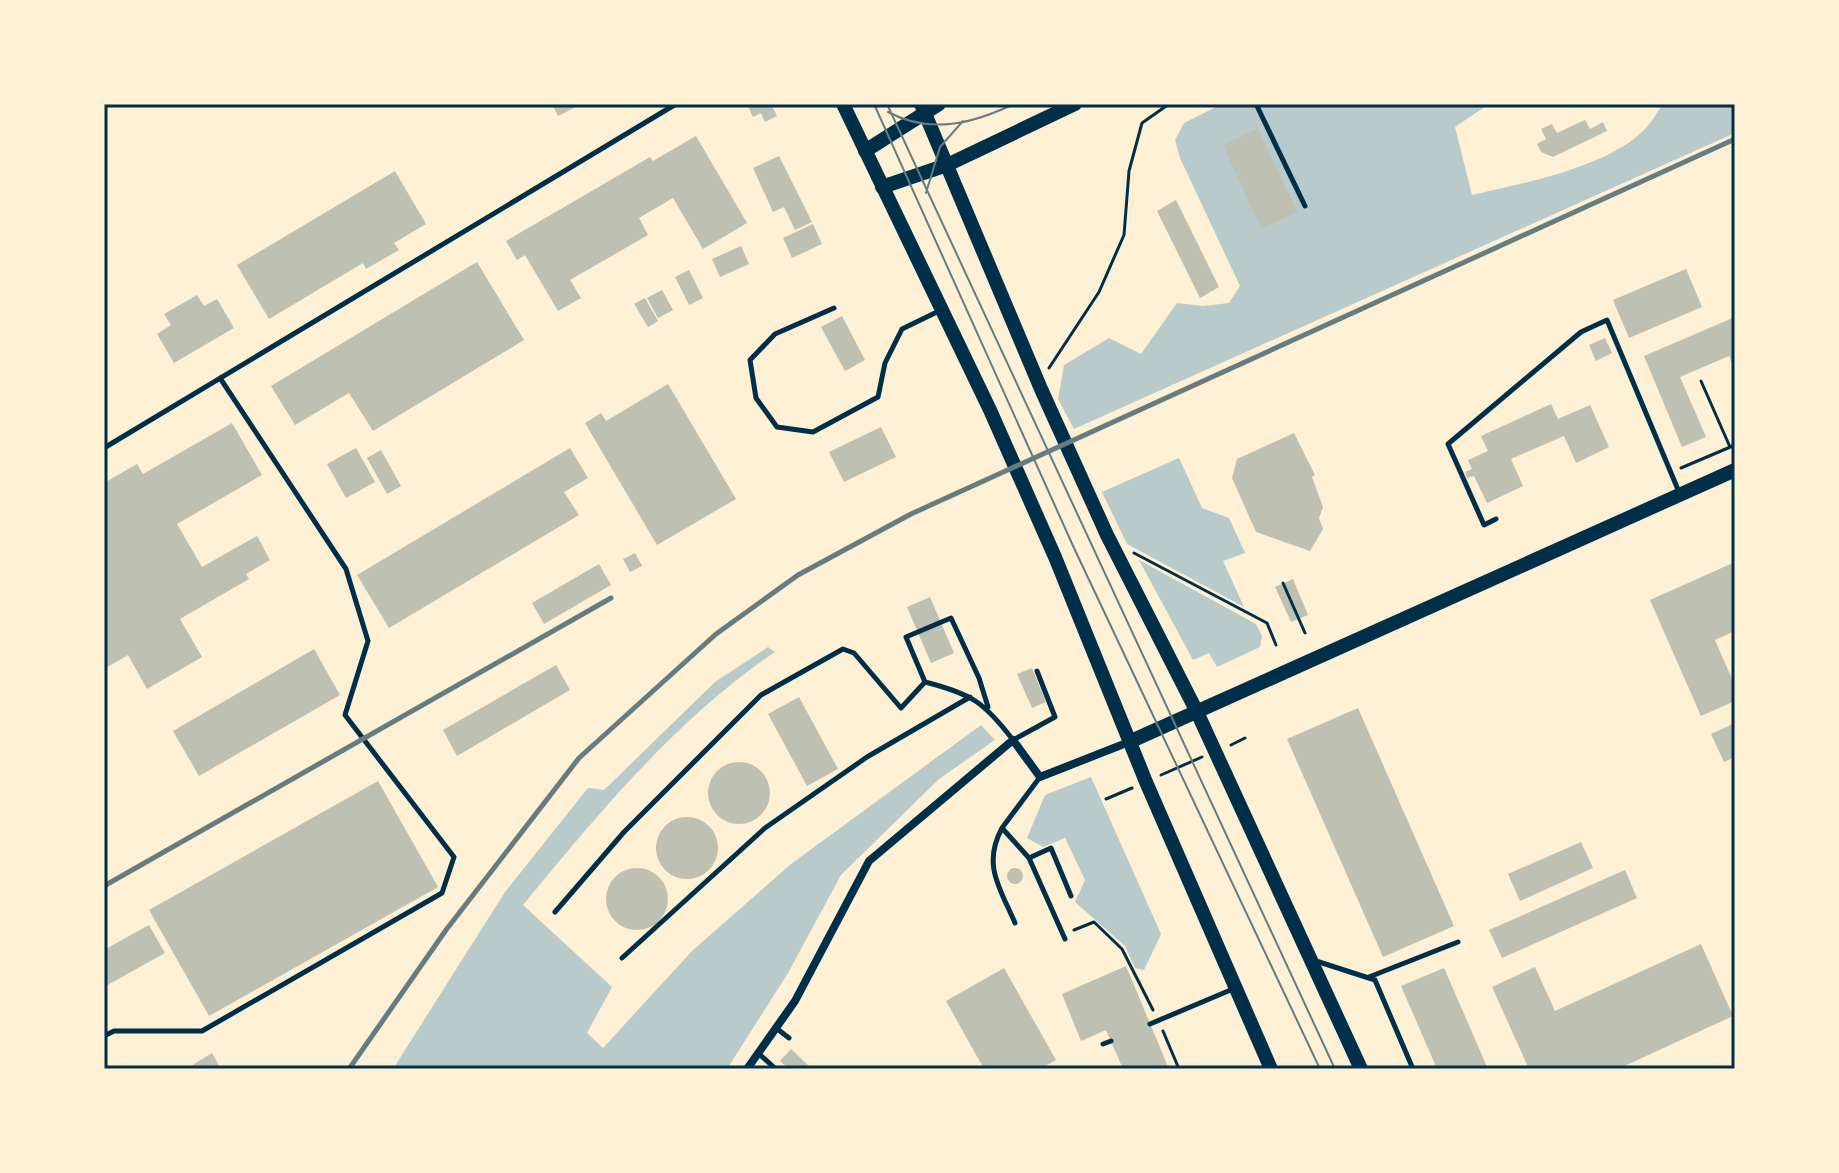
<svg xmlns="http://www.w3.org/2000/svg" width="1839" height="1173" font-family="'PT Sans',sans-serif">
  <rect width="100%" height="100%" fill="#fdf0d5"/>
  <path fill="#b9caca" d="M1222,104H1489L1455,127L1472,195C1521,184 1609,167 1645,129C1652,122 1657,112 1663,104H1735V133L1074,429L1058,399L1064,365L1109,338L1141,354L1177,303L1203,306L1229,303L1240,286L1180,158L1175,140L1184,123Z
    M1179,458L1202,508L1229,518L1245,553L1223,561L1244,607L1127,544L1102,492Z
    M1139,560L1256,624L1262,636L1260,647L1217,667L1209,653L1193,660Z
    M768,647L775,652C677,718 598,814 523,905L612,987L587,1033L603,1048L692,951L791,864L981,725L995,740L939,779L841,875L788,973L727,1069H393L505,892L588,788L604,790L715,682Z
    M1091,777L1161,934L1144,970L1135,968L1125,946L1075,902L1085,880L1065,838L1043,847L1027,838L1045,795Z"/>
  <path fill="#bec0b2" d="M552,104H582L558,116Z
    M752,104H771L777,116L765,122L761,113L753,117L748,106Z
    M1585,120L1590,129L1603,122L1607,131L1553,157L1541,152L1537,144L1546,139L1541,129L1552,124L1557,133Z
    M1258,128L1297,212L1261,229L1223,145Z
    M696,136L747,223L703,249L673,198L639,218L648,235L570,280L581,298L558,311L525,255L517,260L506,241L650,157L653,161Z
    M779,156L812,222L795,230L784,207L773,212L753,168Z
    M395,171L426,224L394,243L399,250L366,269L363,263L269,319L237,265Z
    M1176,200L1219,287L1200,298L1157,211Z
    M813,224L822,244L792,258L783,238Z
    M741,246L749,264L720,277L712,259Z
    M477,262L524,340L373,431L349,393L295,425L271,386Z
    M1686,269L1702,307L1629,338L1613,300Z
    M689,270L703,298L689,305L675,277Z
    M662,290L673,310L658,318L647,298Z
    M197,295L204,306L217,299L234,328L174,363L157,334L171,325L164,314Z
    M645,298L658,321L648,327L634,304Z
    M842,316L865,360L845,371L821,327Z
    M1735,317V371L1729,356L1680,377L1706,437L1682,447L1644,356Z
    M1605,338L1612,353L1596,361L1589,345Z
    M668,384L736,499L657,545L585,423L601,413L606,421Z
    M1551,404L1558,419L1590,405L1609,447L1576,463L1564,436L1511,459L1523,486L1487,503L1474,476L1467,478L1465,472L1472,469L1468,460L1488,451L1481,436Z
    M232,423L262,475L177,524L202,567L257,536L270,560L246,574L249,579L180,619L202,657L147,689L128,655L104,669V483L137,464L143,474Z
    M881,427L896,457L844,482L829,452Z
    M1294,433L1315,475L1312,477L1323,507L1319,518L1323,529L1310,551L1256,532L1232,478L1237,459Z
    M356,448L375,482L346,498L327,464Z
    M570,448L588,478L564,492L579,515L389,628L357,575Z
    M381,450L401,486L387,494L367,458Z
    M635,553L642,566L630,572L623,559Z
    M1735,562V631L1715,640L1735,686V701L1701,716L1650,600Z
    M599,564L611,585L544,624L532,603Z
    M1293,579L1308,615L1291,622L1275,587Z
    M930,597L954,653L931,663L907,607Z
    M314,649L340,695L199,776L173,731Z
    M556,665L570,690L457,756L443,730Z
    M1032,668L1046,702L1032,708L1017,674Z
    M799,697L838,769L807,786L768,714Z
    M1358,708L1454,926L1383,957L1287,739Z
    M1735,723V757L1724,762L1711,734Z
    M708 793a31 31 0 1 1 62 0a31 31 0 1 1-62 0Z
    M378,781L438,887L209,1016L149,910Z
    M656 848a31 31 0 1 1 62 0a31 31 0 1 1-62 0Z
    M1581,842L1593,868L1520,901L1508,874Z
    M1007 876a8 8 0 1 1 16 0a8 8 0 1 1-16 0Z
    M606 899a31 31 0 1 1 62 0a31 31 0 1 1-62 0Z
    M1625,870L1637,898L1502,958L1489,930Z
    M149,925L165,953L104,987V950Z
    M1701,944L1733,1016L1618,1069H1529L1492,987L1535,967L1555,1011Z
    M1126,966L1169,1069H1123L1106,1030L1081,1041L1062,994Z
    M1004,968L1056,1060L1040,1069H984L946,1001Z
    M1444,968L1488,1069H1437L1401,986Z
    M791,1049L809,1066L807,1069H789L780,1061Z
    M212,1053L221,1069H186Z"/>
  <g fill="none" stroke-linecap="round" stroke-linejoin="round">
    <path stroke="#003049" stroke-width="3" d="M1049,368L1099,292L1124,235L1129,171L1142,123L1169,104
      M1701,381L1730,447
      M1681,468L1735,445
      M1134,553L1267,623L1276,645
      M1283,583L1305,633
      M1231,745L1245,738
      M1161,775L1202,757
      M1106,799L1132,788
      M1074,930L1094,922L1122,949L1153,1010
      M1163,1031L1179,1069"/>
    <path stroke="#003049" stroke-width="5" d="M1256,104L1305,206
      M834,308L775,334L750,360L756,398L777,427L813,432L878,397L885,363L902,329L939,311
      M104,448L676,104
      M1496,519L1484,525L1448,444L1581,332L1607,320L1679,492
      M988,707L979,678L951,618L906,637L925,682C972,694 984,702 1013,740L1055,717L1037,671
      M1040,777L1002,828L1029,858L1065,939
      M1002,828C982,865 1000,888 1015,923
      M1029,858L1051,848L1071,896
      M555,912L624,832L761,695L843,649L854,653L901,708L925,682
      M622,958L765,828L867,757L970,697
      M1316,961L1375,980L1413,1069
      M1369,977L1458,942
      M1150,1024L1233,989
      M776,1028L789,1038
      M104,1036L114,1031H202L442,893L454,857L345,715L368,641L346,569L220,378
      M1103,1044L1111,1041
      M759,1054L776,1069"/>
    <path stroke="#003049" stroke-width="8" d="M747,1069L795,1001L869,861L1013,740L1040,777L1129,742"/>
    <path stroke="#003049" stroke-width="14" d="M865,151L939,104
      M882,187L947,165L1075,104
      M1129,742L1735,470"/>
    <path stroke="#003049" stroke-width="14" d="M843,104L990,410L1055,557L1146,782L1271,1069
      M921,104L1041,389L1107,535L1197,712L1361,1069"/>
    <path stroke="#657d81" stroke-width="2" d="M874,104L1074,548L1320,1069
      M887,104L1335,1069
      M888,112C931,135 974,123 1014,104
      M926,193L940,147L963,121"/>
    <path stroke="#657d81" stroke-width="5" d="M104,886L611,598
      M349,1069L446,930L579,758L716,634L798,575L911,514L1735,139"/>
  </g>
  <rect width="1839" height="1173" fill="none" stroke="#fdf0d5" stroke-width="212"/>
  <rect x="106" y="106" width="1627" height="961" fill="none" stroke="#003049" stroke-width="3"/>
</svg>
